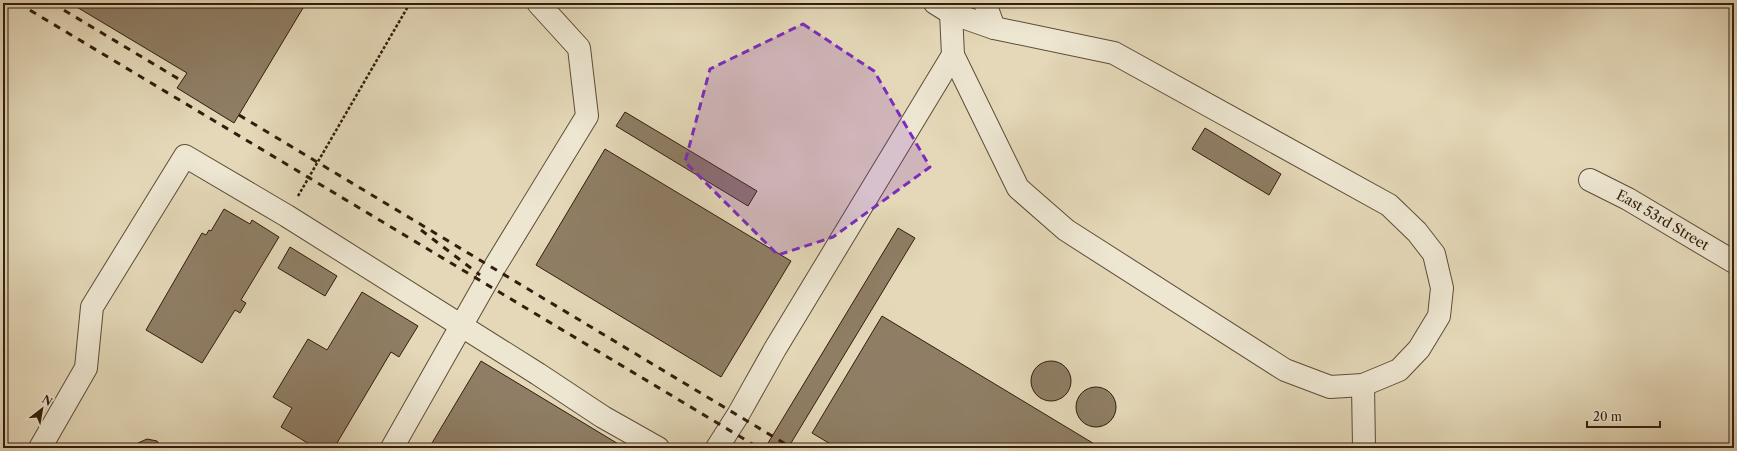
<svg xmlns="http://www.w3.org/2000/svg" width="1737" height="451" font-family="'Libre Caslon Text',serif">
  <rect width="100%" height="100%" fill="#e4d8b8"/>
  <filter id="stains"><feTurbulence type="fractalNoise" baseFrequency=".005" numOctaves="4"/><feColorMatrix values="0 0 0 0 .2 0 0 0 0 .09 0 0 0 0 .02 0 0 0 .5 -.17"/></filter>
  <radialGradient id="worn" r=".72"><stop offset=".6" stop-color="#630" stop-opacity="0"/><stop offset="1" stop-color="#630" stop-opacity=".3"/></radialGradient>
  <path fill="#8f7e65" stroke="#321d0c" d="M70,3H306L234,123L177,88L187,73Z
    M625,112L757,191L748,206L616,126Z
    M1205,128L1281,174L1269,195L1192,149Z
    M605,149L791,261L721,377L536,265Z
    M224,209L250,224L252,220L279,237L241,300L246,303L240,313L235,310L202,363L146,330L202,233L206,235L209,230L211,231Z
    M898,228L915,238L788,448H765Z
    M290,247L337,276L325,296L278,268Z
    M362,292L418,326L399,357L391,352L334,448H316L281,427L292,408L273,397L308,339L327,350Z
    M882,316L1101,448H837L812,433Z
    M481,361L625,448H429Z
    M1031 381a20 20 0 1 1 40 0a20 20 0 1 1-40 0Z
    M1076 407a20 20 0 1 1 40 0a20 20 0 1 1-40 0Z
    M147,439L157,441L162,448H134L138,443Z"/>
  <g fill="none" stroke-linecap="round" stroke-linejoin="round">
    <g stroke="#5e4c37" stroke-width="24">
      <g id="minor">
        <path d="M935,3L951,13L994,28L1114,53L1389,205L1417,232L1434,254L1442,288L1439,316L1419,349L1399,370L1363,385L1330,387L1285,370L1066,230L1018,188L953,55L951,13"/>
        <path d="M985,3L994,28"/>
        <path id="s1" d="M1590,180L1628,199L1734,262"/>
        <path d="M1363,385L1364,448"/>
        <path d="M40,448L86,368L92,307L185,156L287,216L538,374L603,417L658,448"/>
        <path d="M392,448L494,268L587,116L579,48L538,3"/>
        <path d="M717,448L738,415L775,349L953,55"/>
      </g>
    </g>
    <path stroke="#321d0c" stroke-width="2.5" stroke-dasharray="3 2" stroke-linecap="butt" d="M298,196L410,3"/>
    <use href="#minor" stroke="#ede6d1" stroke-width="22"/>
    <path stroke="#321d0c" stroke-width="3" stroke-dasharray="7 7" stroke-linecap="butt" d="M18,3L759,448
      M52,3L182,81
      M239,115L792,448
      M421,230L480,275"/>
  </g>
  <path fill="#7b2cbf" fill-opacity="0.2" stroke="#7b2cbf" stroke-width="3" stroke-dasharray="8 5" stroke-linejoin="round" d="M803,24L874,71L930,167L833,237L778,255L685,162L710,69Z"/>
  <g text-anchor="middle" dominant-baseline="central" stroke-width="3" stroke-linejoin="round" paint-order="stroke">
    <g font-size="14" fill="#321d0c" stroke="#ede6d1">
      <text stroke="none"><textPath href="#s1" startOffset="83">East 53rd Street</textPath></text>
    </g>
  </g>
  <rect width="1737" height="451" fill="none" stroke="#e4d8b8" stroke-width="16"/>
  <rect x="4" y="4" width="1729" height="443" fill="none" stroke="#321d0c" stroke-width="2"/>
  <rect x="8" y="8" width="1721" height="435" fill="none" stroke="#321d0c"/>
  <g transform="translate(42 409) rotate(31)" stroke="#ede6d1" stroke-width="3" paint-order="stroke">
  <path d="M0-3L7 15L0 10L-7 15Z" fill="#321d0c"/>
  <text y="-6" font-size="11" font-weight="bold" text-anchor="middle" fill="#321d0c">N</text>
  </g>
  <path d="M1587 421v6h73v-6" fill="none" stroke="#321d0c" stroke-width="2"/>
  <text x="1593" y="421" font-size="12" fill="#321d0c" stroke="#ede6d1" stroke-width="3" paint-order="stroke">20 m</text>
  <rect width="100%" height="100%" filter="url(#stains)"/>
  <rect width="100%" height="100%" fill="url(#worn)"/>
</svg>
